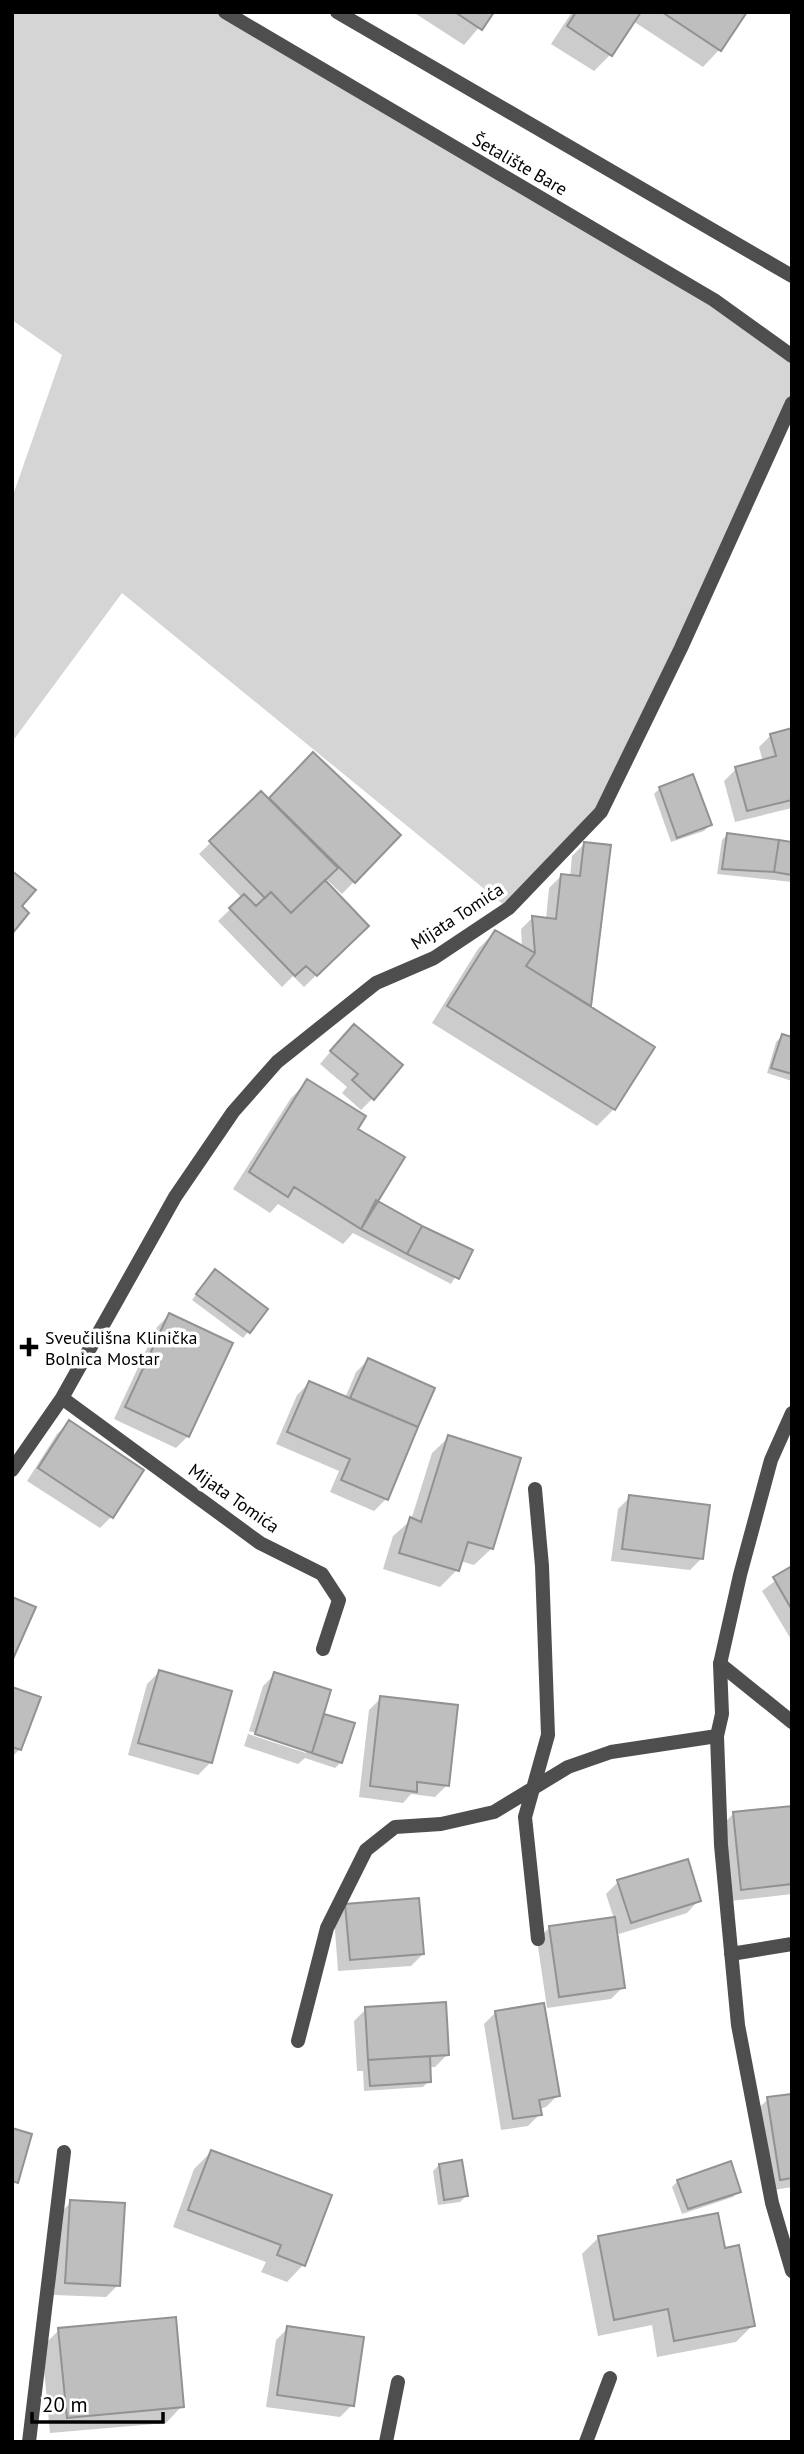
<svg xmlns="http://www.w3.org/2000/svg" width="804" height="2454" font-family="'PT Sans',sans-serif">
  <rect width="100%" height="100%" fill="#fff"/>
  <path fill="#d5d5d5" d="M12,12H225L714,300L792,356V403L601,812L510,910L122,593L12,742V498L62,355L12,320Z"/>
  <path fill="#0003" d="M413,12H492L464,45Z
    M572,12H745L719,50L703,67L633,21L610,55L594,71L551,44Z
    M792,729V808L735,822L724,781L736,769L763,762L759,747L771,735Z
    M301,766L399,835L342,894L325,878L323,881L367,926L304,987L293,976L282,987L218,921L242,898L199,854L261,793L269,800Z
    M660,788L710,825L704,831L671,842L654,794Z
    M728,834L792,844V882L717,874L722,840Z
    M584,844L609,847L589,1006L614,1109L597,1126L432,1023L478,949L495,932L522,948L521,929L533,917L546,919L549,888L561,876L570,877L572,856Z
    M782,1036L792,1039V1081L767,1073L776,1042Z
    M342,1038L373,1098L361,1110L342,1093L347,1087L320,1064Z
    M307,1082L356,1129L375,1202L471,1251L451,1284L353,1233L343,1244L278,1204L270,1213L233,1189L291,1098Z
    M209,1277L248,1332L243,1338L192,1300Z
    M169,1315L188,1436L176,1448L114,1419L157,1327Z
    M368,1360L433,1389L386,1499L374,1511L330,1492L339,1471L276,1444L297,1395L309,1383L345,1398L356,1372Z
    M69,1423L112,1516L100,1528L27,1481L57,1434Z
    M449,1437L519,1459L491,1549L474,1565L460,1561L457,1570L440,1587L383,1569L393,1536L411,1520L432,1453Z
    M630,1497L702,1558L690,1570L611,1561L618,1509Z
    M792,1568V1641L762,1591Z
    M159,1672L230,1692L210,1763L198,1775L128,1755L147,1684Z
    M275,1674L320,1720L325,1716L341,1762L335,1768L305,1758L298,1764L244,1746L248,1734L306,1753V1749L249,1731L263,1686Z
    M12,1689L20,1749L12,1757Z
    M381,1698L447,1785L435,1797L411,1794L403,1803L359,1797L369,1710Z
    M792,1807V1894L730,1901L721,1826L733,1814Z
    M618,1882L699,1900L687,1913L619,1934L616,1925L623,1987L611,1999L547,2008L537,1940L549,1928L614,1919L606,1894Z
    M346,1905L423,1954L411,1966L338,1971L334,1917Z
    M366,2009L447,2055L435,2067H428L429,2081L423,2087L364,2091L363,2071H357L354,2021Z
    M496,2012L558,2095L546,2107L539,2109L540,2114L528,2126L501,2130L484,2024Z
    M792,2095V2187L768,2191L756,2111L768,2099Z
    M211,2152L303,2265L287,2282L261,2272L266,2262L173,2227L194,2169Z
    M439,2165L466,2196L460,2202L438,2205L433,2171Z
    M678,2181L739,2191L733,2197L682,2214L672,2187Z
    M71,2202L118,2285L106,2297L54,2295L59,2214Z
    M599,2237L724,2250L753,2325L736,2342L657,2357L652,2325L598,2336L582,2254Z
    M288,2328L352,2405L340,2417L266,2407L276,2340Z
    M59,2330L182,2406L166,2423L50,2433L42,2347Z"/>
  <path fill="#bebebe" stroke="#929292" stroke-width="2" d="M455,12H494L482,30Z
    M576,12H641L612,56L567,26Z
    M662,12H747L721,51Z
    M792,728V800L747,811L735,767L776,756L770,734Z
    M313,752L401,835L355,883L269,798Z
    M693,774L712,825L677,838L659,787Z
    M261,791L338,868L291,913L271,892L265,898L209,841Z
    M727,833L779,840L774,872L722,869Z
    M779,840L792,842V875L774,872Z
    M584,842L611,845L591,1006L526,966L535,953L532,916L556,919L561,874L580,876Z
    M12,871L36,890L22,906L29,913L12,934Z
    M325,880L369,926L317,976L306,966L295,976L229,908L244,894L256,906L271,892L291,913Z
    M495,930L535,953L526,966L655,1047L615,1110L447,1006Z
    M354,1024L403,1065L374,1100L352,1080L358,1074L330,1051Z
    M782,1034L792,1037V1074L771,1068Z
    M307,1079L366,1116L358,1129L405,1157L361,1229L294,1187L288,1197L249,1172Z
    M376,1200L422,1226L407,1254L361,1229Z
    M422,1226L473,1250L459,1279L407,1254Z
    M215,1269L268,1309L250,1333L196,1294Z
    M169,1313L233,1343L189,1437L125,1407Z
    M368,1358L435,1388L418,1427L350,1398Z
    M309,1381L418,1427L388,1500L341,1480L350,1459L287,1432Z
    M69,1420L144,1470L113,1518L38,1468Z
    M448,1435L521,1458L493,1549L468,1542L459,1571L399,1553L410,1517L421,1522Z
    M629,1495L710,1505L703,1559L622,1549Z
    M792,1566V1610L773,1577Z
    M12,1597L36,1607L12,1661Z
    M159,1670L232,1691L212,1763L138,1743Z
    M274,1672L331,1690L312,1753L255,1734Z
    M12,1687L41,1697L21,1750L12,1747Z
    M380,1696L458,1705L449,1786L417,1782V1792L370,1786Z
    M324,1714L355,1723L342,1763L312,1753Z
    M792,1806V1884L741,1890L733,1812Z
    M688,1859L701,1901L631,1923L617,1880Z
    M419,1898L424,1954L350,1960L345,1904Z
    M615,1917L625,1988L559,1997L549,1926Z
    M446,2002L449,2055L368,2060L365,2007Z
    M544,2003L560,2096L539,2100L542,2115L513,2119L495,2011Z
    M430,2056L431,2082L370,2086L368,2060Z
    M792,2094V2178L780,2180L767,2097Z
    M12,2128L32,2134L18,2183L12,2181Z
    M211,2150L332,2195L305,2266L277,2255L281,2245L188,2210Z
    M462,2160L468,2196L444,2200L439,2164Z
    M731,2161L741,2192L688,2209L677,2180Z
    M70,2200L125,2203L120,2286L65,2283Z
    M718,2213L725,2248L739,2245L755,2326L674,2341L668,2309L614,2320L598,2236Z
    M176,2317L184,2407L67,2418L58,2328Z
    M287,2326L364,2337L354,2406L277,2395Z"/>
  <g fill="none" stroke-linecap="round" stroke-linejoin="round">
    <path stroke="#4e4e4e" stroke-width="14" d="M337,12L792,276
      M720,1664L792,1722"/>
    <path stroke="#4e4e4e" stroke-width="14" d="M225,12L714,300L792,356
      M62,1398L260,1543L322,1574L339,1600L323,1649
      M792,1413L771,1460L740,1575L720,1664L722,1714L717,1736L721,1845L738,2025L772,2203L792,2271
      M12,1470L62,1398L175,1197L233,1112L277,1062L376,983L434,958L509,908L601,812L681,648L792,403
      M535,1489L542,1566L548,1735L525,1817L538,1939
      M731,1954L792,1944
      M298,2041L327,1928L366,1850L395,1827L441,1824L494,1812L568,1767L611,1752L717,1736
      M29,2442L64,2152
      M386,2442L398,2382
      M586,2442L610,2378"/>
  </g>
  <path fill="#000" stroke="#fff" stroke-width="2.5" d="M25.5 1336.5h7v7h7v7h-7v7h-7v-7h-7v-7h7z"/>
  <g text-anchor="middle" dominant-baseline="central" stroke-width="7" stroke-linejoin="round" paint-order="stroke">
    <g font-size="18" fill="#000" stroke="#fff">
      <text transform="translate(520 164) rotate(30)">Šetalište Bare</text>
      <text transform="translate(457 916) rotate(-33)">Mijata Tomića</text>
      <text transform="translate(234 1498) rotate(35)">Mijata Tomića</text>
    </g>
    <g font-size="18" fill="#000" stroke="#fff" text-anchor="start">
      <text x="45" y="1337">Sveučilišna Klinička<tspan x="45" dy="21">Bolnica Mostar</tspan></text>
    </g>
  </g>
  <rect width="804" height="2454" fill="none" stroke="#000000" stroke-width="28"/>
  <path d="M32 2412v10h131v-10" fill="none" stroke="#000000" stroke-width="3.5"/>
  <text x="42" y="2412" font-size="21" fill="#000000" stroke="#ffffff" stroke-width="5" paint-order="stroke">20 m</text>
</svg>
